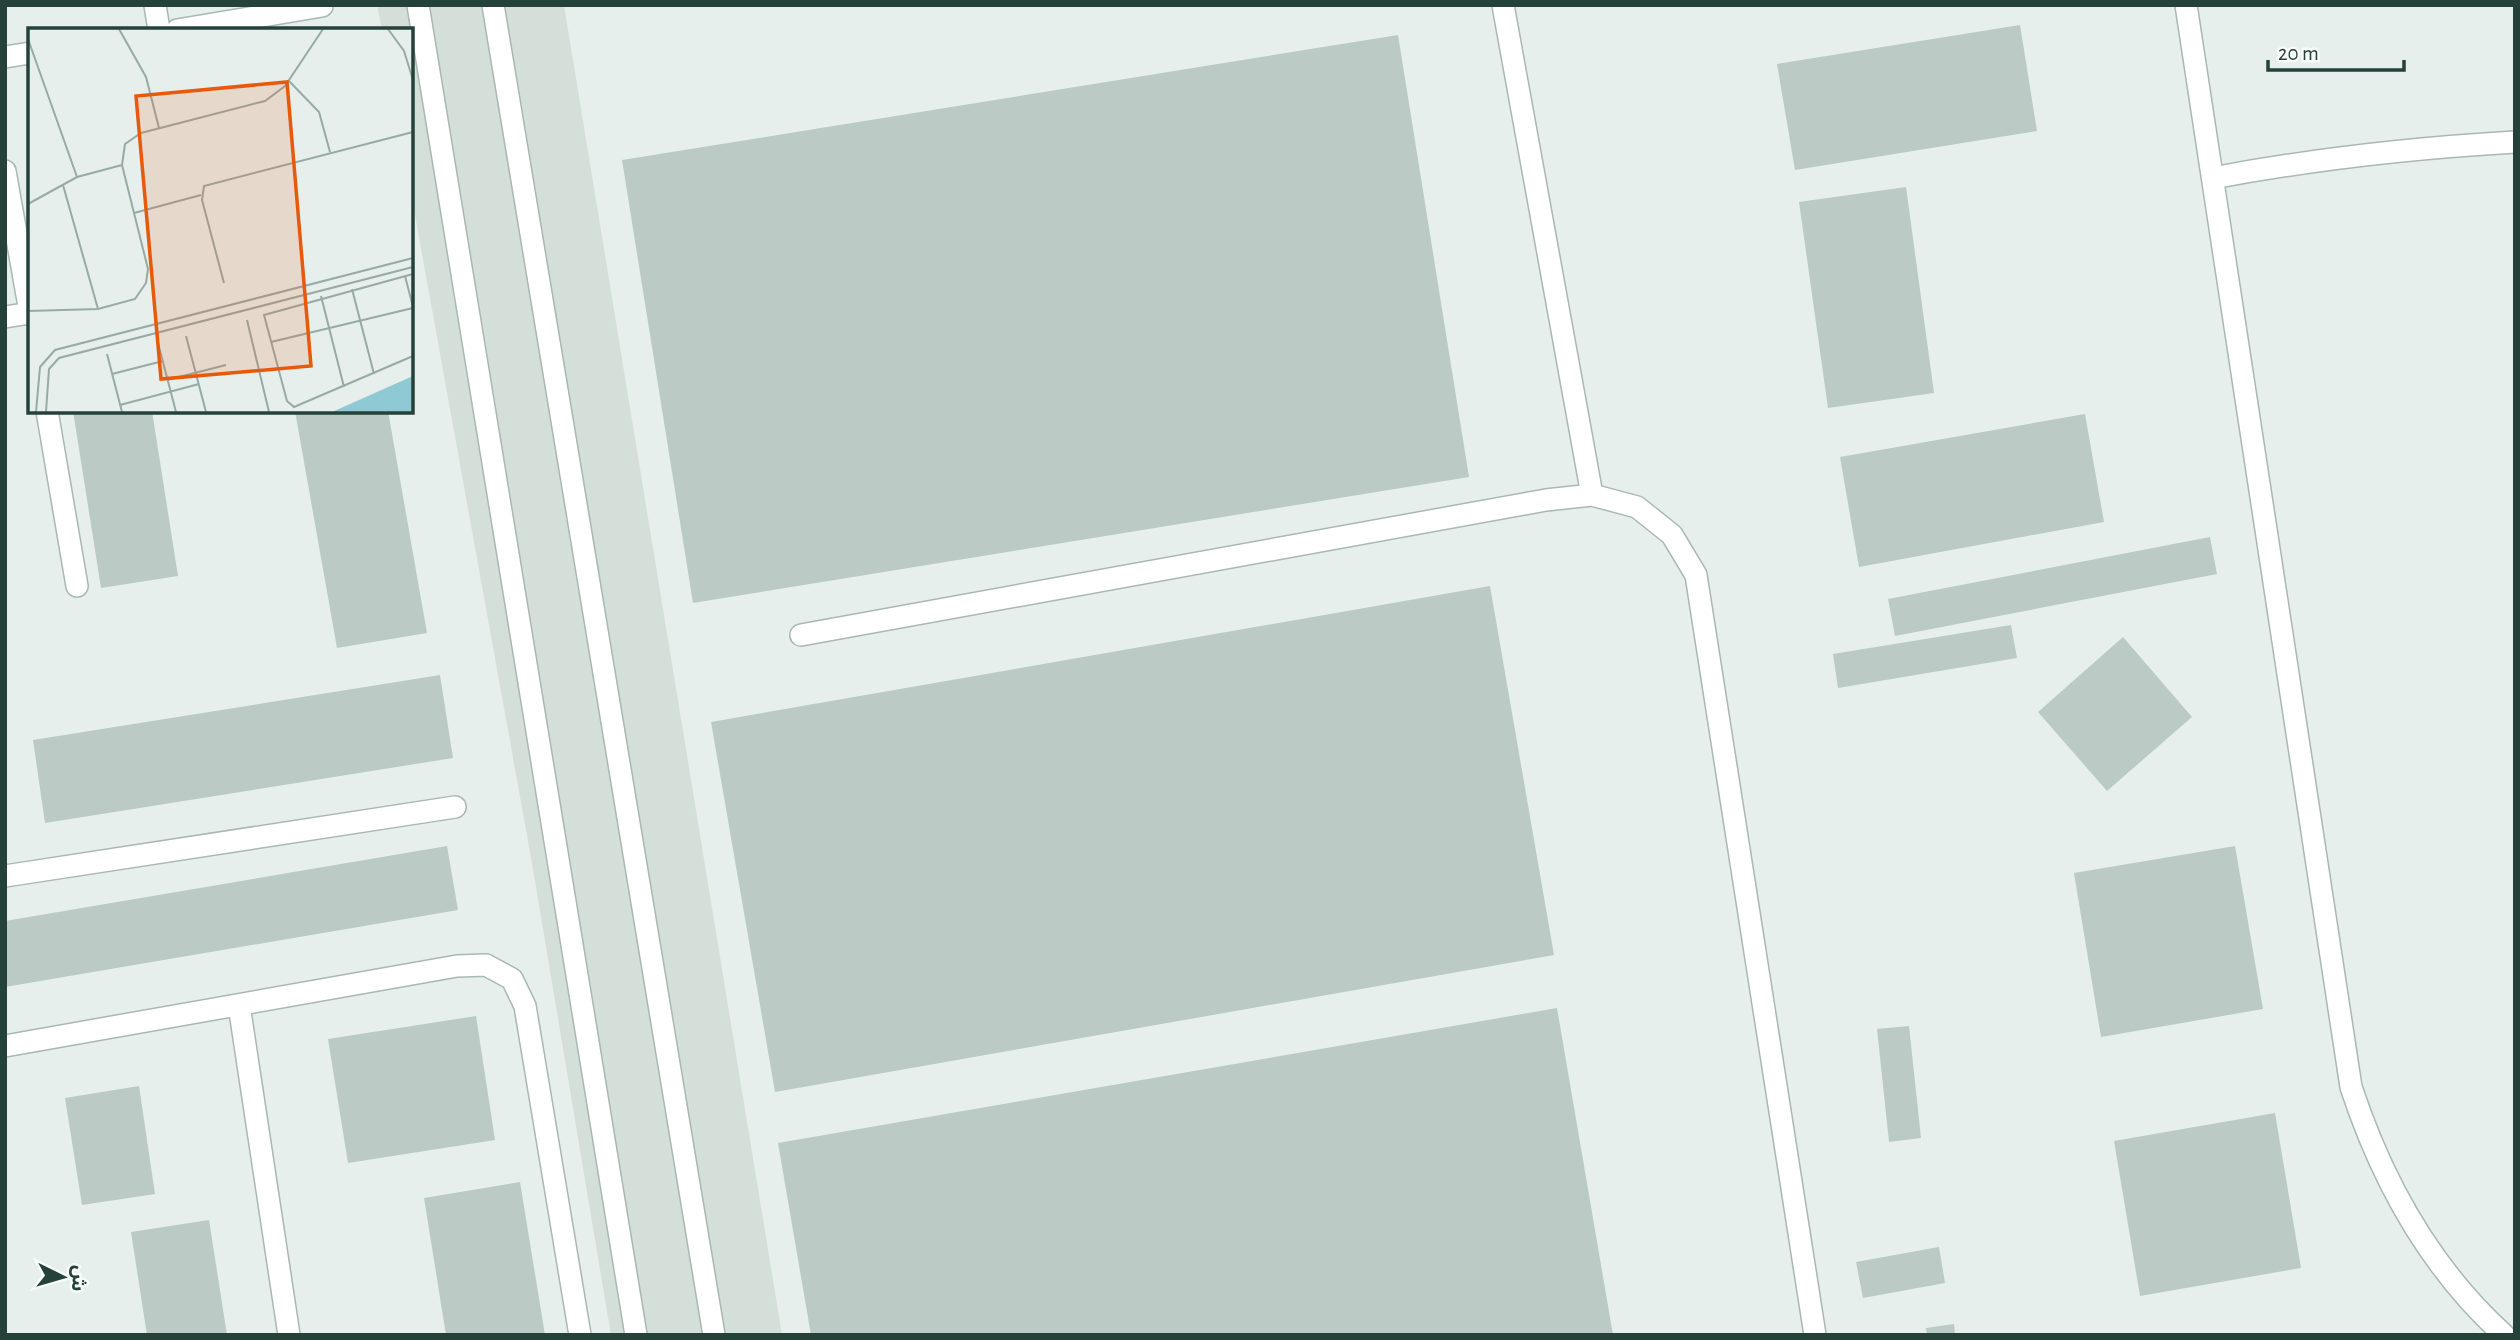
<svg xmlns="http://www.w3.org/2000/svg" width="2520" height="1340" font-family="'Alegreya Sans','Noto Sans Arabic',sans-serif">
  <rect width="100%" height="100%" fill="#e6efeb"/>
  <path fill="#d4dfda" d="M377,5H564L782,1335H611L532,863L411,193V30H382Z"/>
  <path fill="#bbcac4" d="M2020,25L2037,131L1795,170L1777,64Z
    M1398,35L1469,477L693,603L622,160Z
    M1906,187L1934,393L1828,408L1799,202Z
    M73,411H152L178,576L101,588Z
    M295,411H388L427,633L337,648Z
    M2085,414L2104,522L1859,567L1840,457Z
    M2210,537L2217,574L1895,636L1888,599Z
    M1490,586L1554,955L775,1092L711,722Z
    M2011,625L2017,658L1838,688L1833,654Z
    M2123,637L2192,717L2107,791L2038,712Z
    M440,675L453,758L45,823L33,740Z
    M447,846L458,910L5,987V921Z
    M2235,846L2263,1009L2101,1037L2074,873Z
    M1557,1008L1613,1335H811L778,1143Z
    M476,1016L495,1140L348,1163L328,1039Z
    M1909,1026L1921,1138L1889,1142L1877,1029Z
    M139,1086L155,1194L82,1205L65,1098Z
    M2275,1113L2301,1268L2140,1296L2114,1141Z
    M520,1182L545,1335H446L424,1198Z
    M209,1220L227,1335H147L131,1232Z
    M1939,1247L1945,1283L1863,1298L1856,1262Z
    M1954,1324L1955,1335H1927L1926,1328Z"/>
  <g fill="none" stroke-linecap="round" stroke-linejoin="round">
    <g stroke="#a8b8b2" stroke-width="24">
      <path id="lane" d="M155,5L159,30
        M418,5L636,1335
        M493,5L714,1335
        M1503,5L1592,495
        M2186,5L2351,1087C2382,1181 2430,1268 2504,1335
        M177,30L322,6
        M5,57L30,53
        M5,171L30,312
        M2213,178C2313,159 2413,148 2515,142
        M5,317L30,313
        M47,411L77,586
        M801,635L1546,500L1592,495L1637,507L1672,535L1696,575L1815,1335
        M5,876L455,807
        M239,1005L289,1335
        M5,1046L457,966L486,965L512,979L525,1006L580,1335"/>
    </g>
    <use href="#lane" stroke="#fff" stroke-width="21"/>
  </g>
  <g transform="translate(28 28)">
    <rect width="385" height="385" fill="#e6efeb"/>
    <path d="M385,348V384H304Z" fill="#8ec9d4"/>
    <path fill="none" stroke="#98aaa4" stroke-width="2" d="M91,1L118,49L131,100M360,1L376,23L385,52M0,11L49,149M261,53L291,84L302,124M35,157L70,281M0,176L49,149L94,137M106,185L173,167M385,246L236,287L259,373L266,379L385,328M377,248L385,279M196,255L174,172L176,158L385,104M324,261L346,346M293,268L316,359M0,283L70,281L107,271L118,255L120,241L94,137L97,116L113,105L237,73L257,58L295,1M219,292L241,384M158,308L178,384M243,314L385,280M130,315L148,384M79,326L94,384M84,346L135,333M139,352L198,337M92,377L171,356M8,384L12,339L27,322L385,230M18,384L21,341L31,330L385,239"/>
    <path fill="#e8590c" fill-opacity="0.15" stroke="#e8590c" stroke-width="3.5" d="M259,54L283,338L133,351L108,68Z"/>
    <rect width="385" height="385" fill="none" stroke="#24423a" stroke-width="3.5"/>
  </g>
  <rect width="2520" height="1340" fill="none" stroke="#24423a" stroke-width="14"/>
  <g transform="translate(63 1277) rotate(95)" stroke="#f7fbf9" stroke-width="5" paint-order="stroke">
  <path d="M0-5L12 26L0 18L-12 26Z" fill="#24423a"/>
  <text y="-10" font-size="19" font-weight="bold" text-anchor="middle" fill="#24423a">ش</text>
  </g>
  <path d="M2268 60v10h136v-10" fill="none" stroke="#24423a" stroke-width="3.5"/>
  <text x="2278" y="60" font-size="21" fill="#24423a" stroke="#f7fbf9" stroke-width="5" paint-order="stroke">20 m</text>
</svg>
